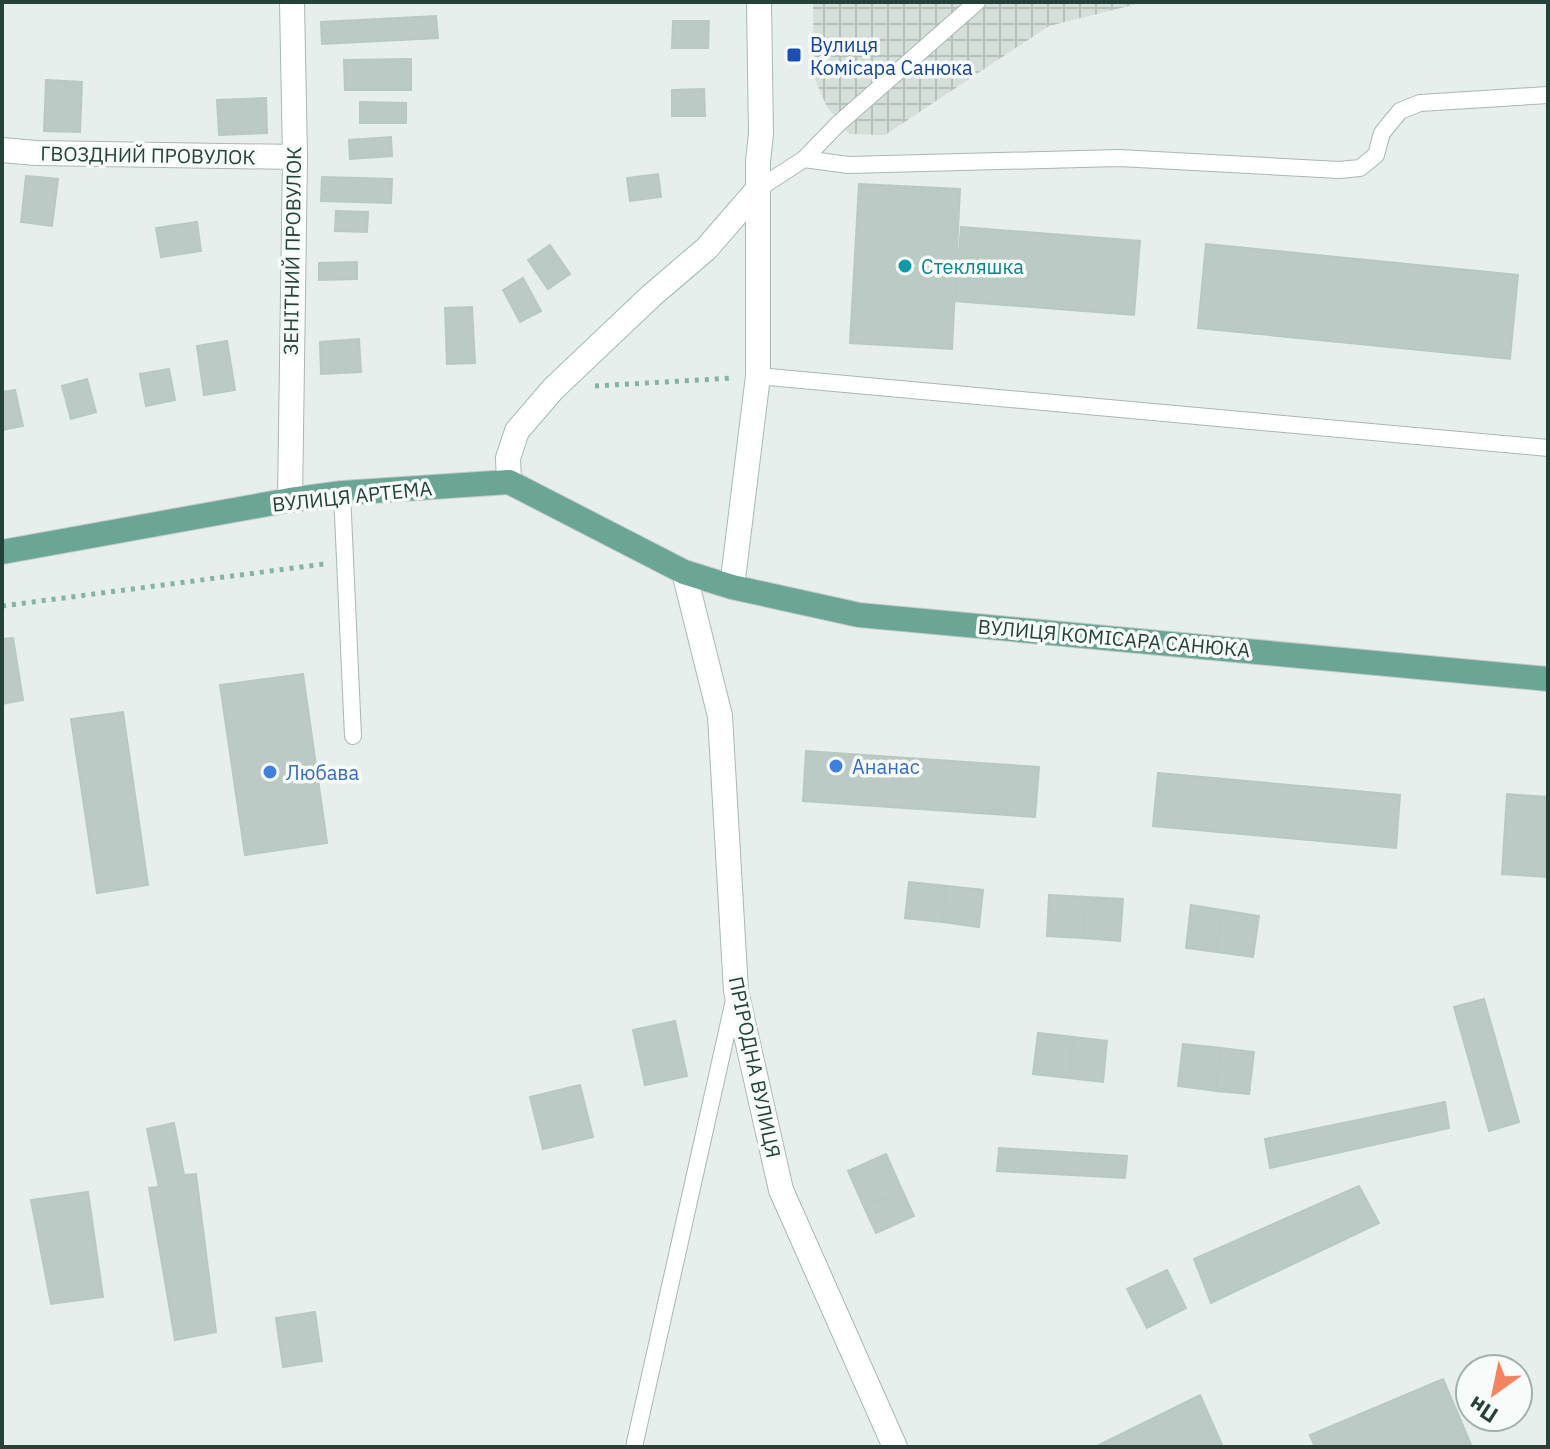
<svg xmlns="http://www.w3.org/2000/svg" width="1550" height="1449" font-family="'IBM Plex Sans',sans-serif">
  <defs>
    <pattern id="industrial-grid" width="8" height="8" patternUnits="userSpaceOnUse" patternTransform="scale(2)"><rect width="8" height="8" fill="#d4dfda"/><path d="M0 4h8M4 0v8" fill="none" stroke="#b6c1bc"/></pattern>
  </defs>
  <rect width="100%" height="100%" fill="#e6efeb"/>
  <path fill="url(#industrial-grid)" d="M813,2H1145L1049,26L885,135L849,134L827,107L814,77Z"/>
  <path fill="#bbcac4" stroke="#b8c9c2" stroke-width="2" d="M436,16L438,38L322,44L321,22Z
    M673,21H709L708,48H672Z
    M411,59V90H345L344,60Z
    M46,80L82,82L80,132L44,131Z
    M704,89L705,116H672V90Z
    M266,98L267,133L219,135L217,100Z
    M360,102L406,103V123H360Z
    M391,137L392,156L350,159L349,140Z
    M658,174L661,197L630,201L627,178Z
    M26,176L58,179L52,226L21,222Z
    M322,177L392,179L391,203L321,201Z
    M859,184L960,189L952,349L850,343Z
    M336,211L368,212L367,232L335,231Z
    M197,222L201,251L161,257L156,228Z
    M961,227L1140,241L1134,315L955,301Z
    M1206,244L1518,275L1510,359L1198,328Z
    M550,245L570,274L548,289L528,260Z
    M357,262V279L319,280V263Z
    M523,278L541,311L520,322L503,290Z
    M472,307L475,363L447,364L445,308Z
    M359,339L361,372L321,374L320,342Z
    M227,341L235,390L204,395L197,346Z
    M169,369L175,400L146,406L140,374Z
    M87,379L96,412L71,419L62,386Z
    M15,390L23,426L2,430V392Z
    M13,638L23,700L2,704V639Z
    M303,674L327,843L245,855L220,685Z
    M123,712L148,885L97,893L71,719Z
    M806,751L1039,767L1035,817L803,801Z
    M1158,773L1400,795L1396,848L1153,826Z
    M1507,794L1548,797V877L1502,874Z
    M909,882L947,886L942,922L905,918Z
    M947,886L983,890L979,927L942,922Z
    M1049,895L1086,897L1083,938L1047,936Z
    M1086,897L1123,899L1120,941L1083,938Z
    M1191,905L1222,910L1216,952L1186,948Z
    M1222,910L1259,916L1253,957L1216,952Z
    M1484,999L1519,1122L1489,1131L1454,1007Z
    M675,1021L687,1076L645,1085L633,1030Z
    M1038,1033L1073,1037L1069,1078L1033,1074Z
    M1073,1037L1107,1041L1103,1082L1069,1078Z
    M1183,1044L1221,1048L1216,1091L1178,1086Z
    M1221,1048L1254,1052L1249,1094L1216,1091Z
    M580,1085L593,1137L543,1149L530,1097Z
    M1445,1102L1449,1128L1270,1168L1265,1139Z
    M174,1123L184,1175L196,1174L216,1332L175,1340L149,1188L159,1187L147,1129Z
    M999,1148L1127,1156L1125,1178L997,1171Z
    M886,1154L902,1190L864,1207L848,1171Z
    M1359,1186L1379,1223L1211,1303L1194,1259Z
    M902,1190L914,1216L876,1233L864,1207Z
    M88,1192L103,1297L51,1304L31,1200Z
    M1167,1270L1186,1308L1147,1328L1127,1289Z
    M315,1312L322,1361L283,1367L276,1318Z
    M1443,1379L1472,1447H1315L1310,1435Z
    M1200,1395L1223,1447H1095Z"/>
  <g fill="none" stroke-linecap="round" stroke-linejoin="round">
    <g stroke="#a8b8b2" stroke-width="18">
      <path id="lane" d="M804,159L848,165L1119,158L1339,170L1360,168L1376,155L1382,133L1400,111L1420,103L1548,95
        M758,189L804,159L838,124L977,2
        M758,376L1548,448
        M342,493L353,736
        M634,1447L734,1000"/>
    </g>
    <g stroke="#a8b8b2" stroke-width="26">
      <path id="street" d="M2,150L36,153L295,157
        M290,500L295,157L292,2
        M684,572L720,716L736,991L781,1190L895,1447"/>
    </g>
    <g stroke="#a4bbb3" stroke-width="26">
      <path id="secondary" d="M509,482L508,458L517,431L553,389L651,296L706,249L758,189
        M732,587L758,376V161L761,134L759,2"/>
    </g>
    <g stroke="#c2cac8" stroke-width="26">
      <path id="primary" d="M2,552L290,500L342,493L509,482L684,572L732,587L859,615L1548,679"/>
    </g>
    <path stroke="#86b3a5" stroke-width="5" stroke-dasharray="4 6" stroke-linecap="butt" d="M595,386L733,378
      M2,606L324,564"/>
    <use href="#lane" stroke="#fff" stroke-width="16"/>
    <use href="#street" stroke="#fff" stroke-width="24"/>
    <use href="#secondary" stroke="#fff" stroke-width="24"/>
    <use href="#primary" stroke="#6aa596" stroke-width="24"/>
  </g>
  <rect fill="#1a4fb4" stroke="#f7fbf9" stroke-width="3" x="786" y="47" width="16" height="16" rx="4"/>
  <circle fill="#0f9aa8" stroke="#f7fbf9" stroke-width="3" cx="905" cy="266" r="8"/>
  <g fill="#3f7fe0" stroke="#f7fbf9" stroke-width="3">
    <circle cx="836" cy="766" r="8"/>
    <circle cx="270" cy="772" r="8"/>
  </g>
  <g text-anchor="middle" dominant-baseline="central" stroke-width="7" stroke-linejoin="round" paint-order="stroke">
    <g font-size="20" fill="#164399" stroke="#f7fbf9" text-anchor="start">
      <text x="810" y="44">Вулиця<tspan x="810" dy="23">Комісара Санюка</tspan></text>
    </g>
    <g font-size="20" fill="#24423a" stroke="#f7fbf9">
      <text transform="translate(148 155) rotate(1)">ГВОЗДНИЙ ПРОВУЛОК</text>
      <text transform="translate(292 251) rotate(-89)">ЗЕНІТНИЙ ПРОВУЛОК</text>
      <text transform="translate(352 496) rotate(-6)">ВУЛИЦЯ АРТЕМА</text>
      <text transform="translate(1114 638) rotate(5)">ВУЛИЦЯ КОМІСАРА САНЮКА</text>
      <text transform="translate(755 1067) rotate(78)">ПРІРОДНА ВУЛИЦЯ</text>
    </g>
    <g font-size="20" fill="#0d838f" stroke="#f7fbf9" text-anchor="start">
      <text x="921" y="266">Стекляшка</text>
    </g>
    <g font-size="20" fill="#366cbe" stroke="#f7fbf9" text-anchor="start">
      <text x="852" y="766">Ананас</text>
      <text x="286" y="772">Любава</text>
    </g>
  </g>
  <rect width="1550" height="1449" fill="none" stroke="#24423a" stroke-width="8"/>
  <g transform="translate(1494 1393) rotate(213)"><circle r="38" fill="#f7fbf9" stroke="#a3b1ad" stroke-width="2"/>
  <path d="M0-6L14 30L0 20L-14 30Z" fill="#f4845f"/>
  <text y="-12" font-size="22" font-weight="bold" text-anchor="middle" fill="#24423a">Пн</text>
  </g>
</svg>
